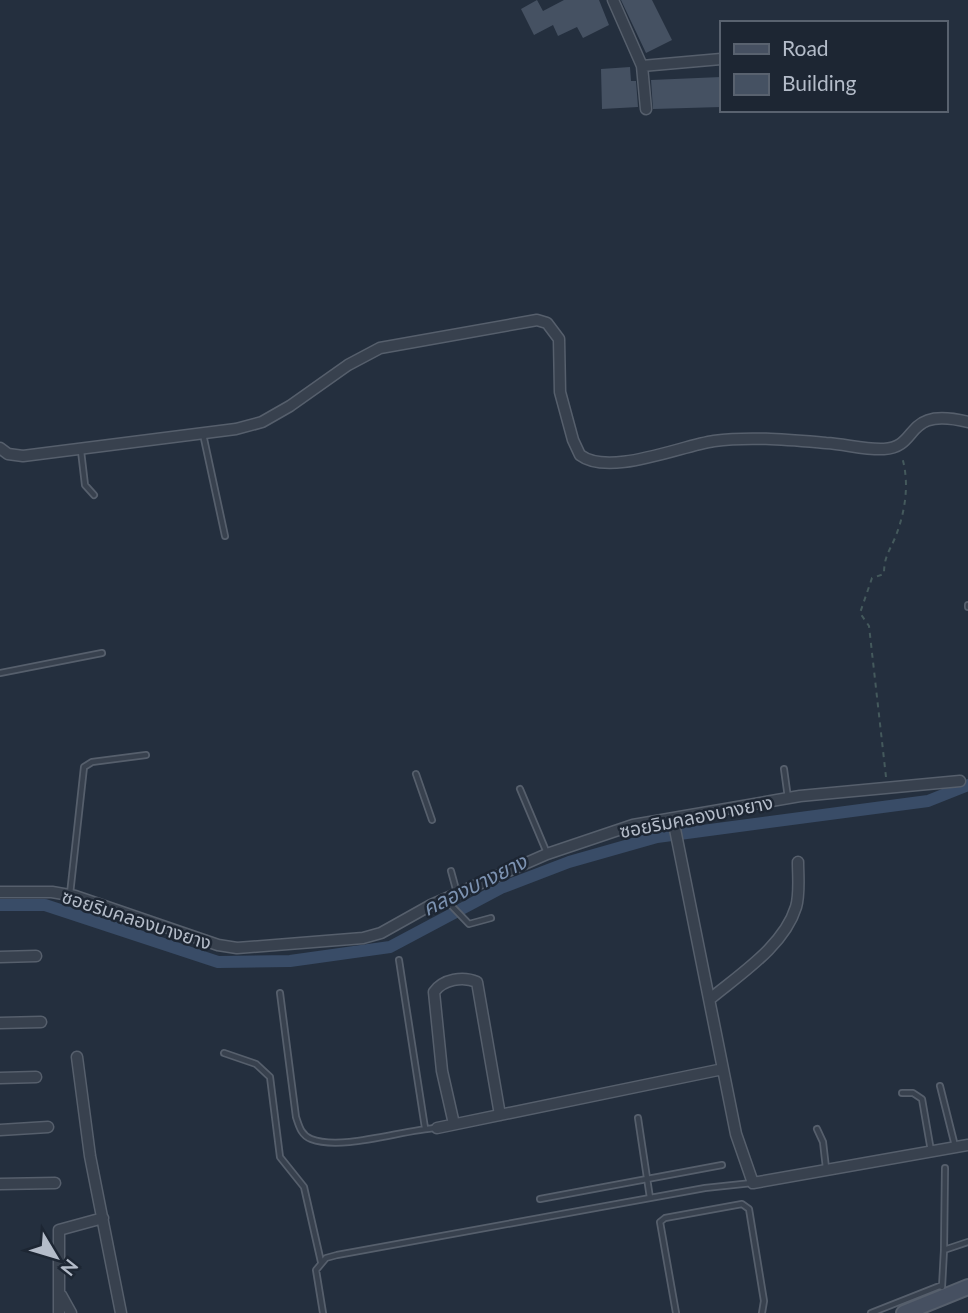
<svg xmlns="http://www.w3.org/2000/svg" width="968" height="1313" font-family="Lato,'Noto Sans Thai',sans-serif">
  <rect width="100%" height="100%" fill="#242f3e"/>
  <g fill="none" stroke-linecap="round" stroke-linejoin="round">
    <path stroke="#394c67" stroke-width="12" d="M0,905H45L218,962L290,961L390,947L501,888L569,862L657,837L928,801L968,785"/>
  </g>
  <path fill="#455162" d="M537,0L543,11L564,0H599L609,25L583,38L577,27L558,36L553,25L534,35L521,9Z
    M621,0H652L672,40L646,53Z
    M630,67L631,81H636L638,107L602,109L601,69Z
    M721,77V107L653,109L651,80Z"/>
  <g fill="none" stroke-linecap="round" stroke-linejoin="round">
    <g stroke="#565f6c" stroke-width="8">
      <path id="lane" d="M203,434L225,536
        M81,451L85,485L94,495
        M968,605V607
        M0,673L102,653
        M784,769L788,798
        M416,774L432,820
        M520,789L547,853
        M451,871L457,893
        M70,894L84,767L92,762L146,755
        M445,899L469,924L491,918
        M399,960L425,1128
        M280,993L296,1117C299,1126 301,1135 311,1139C342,1151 402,1130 436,1128
        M224,1053L256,1064L270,1077L280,1157L304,1187L321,1262
        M940,1086L955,1146
        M902,1093H913L922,1099L931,1151
        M638,1118L650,1198
        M817,1129L823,1142L826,1168
        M540,1199L722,1165
        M944,1250L945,1168
        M942,1287L944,1250L968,1242
        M323,1313L316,1270L326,1258L337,1255L705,1188L752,1183
        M676,1313L660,1222L665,1218L742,1204L749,1209L764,1301L762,1313
        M871,1313L942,1285"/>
    </g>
    <g stroke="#565f6c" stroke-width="13">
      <path id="street" d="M613,0L642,66L721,59
        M642,66L646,109
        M0,448L8,454L23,456L236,429L262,422L290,406L348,365L380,348L537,320L547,323L559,339L560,392L573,440L580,455C609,477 680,446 714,441C750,436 790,440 826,443C845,444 865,450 884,449C921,447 902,406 968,422
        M673,819L736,1134L753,1183L968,1145
        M0,892H52L75,896L218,945L237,948L363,938L381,933L431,905L547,854L633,825L800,796L960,781
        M0,957L36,956
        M710,999C740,974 784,946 796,907C800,894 798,876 798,862
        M0,1023L41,1022
        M77,1057L90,1156L121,1313
        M0,1078L36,1077
        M454,1124L442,1071L434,992C443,979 463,976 477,982L500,1115
        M437,1128L723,1069
        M0,1130L48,1127
        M0,1184L55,1183
        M61,1295L71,1313
        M59,1313V1230L103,1218"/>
    </g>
    <g stroke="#565f6c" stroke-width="18">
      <path id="secondary" d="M904,1313L968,1287"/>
    </g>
    <path stroke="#44595c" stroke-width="2" stroke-dasharray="5 5" stroke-linecap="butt" d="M886,777L869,626L860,613L872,578L884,574C884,557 889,552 895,538C905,513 910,484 902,457"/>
    <use href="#lane" stroke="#38414e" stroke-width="4.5"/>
    <use href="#street" stroke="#38414e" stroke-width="10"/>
    <use href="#secondary" stroke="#465061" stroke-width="14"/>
  </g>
  <g text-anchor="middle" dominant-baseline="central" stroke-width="5" stroke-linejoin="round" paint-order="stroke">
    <g font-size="19" fill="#b4bcc9" stroke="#1d2633">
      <text transform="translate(696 816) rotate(-11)">ซอยริมคลองบางยาง</text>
      <text transform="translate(137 919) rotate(18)">ซอยริมคลองบางยาง</text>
    </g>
    <g font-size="21" font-style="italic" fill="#7c92b1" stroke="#1d2633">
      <text transform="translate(474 884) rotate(-26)">คลองบางยาง</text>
    </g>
  </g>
  <rect x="720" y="21" width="228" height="91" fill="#1d2633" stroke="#59626f" stroke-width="2"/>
  <rect x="734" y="44" width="35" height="10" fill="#465061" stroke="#59626f" stroke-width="2"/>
  <text x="782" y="56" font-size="21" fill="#b4bcc9">Road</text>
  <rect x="734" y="74" width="35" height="21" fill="#455162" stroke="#59626f" stroke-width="2"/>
  <text x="782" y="91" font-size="21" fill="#b4bcc9">Building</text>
  <g transform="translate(56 1257) rotate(128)" stroke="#1d2633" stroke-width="5" paint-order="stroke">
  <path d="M0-5L12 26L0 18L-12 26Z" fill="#b4bcc9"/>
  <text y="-10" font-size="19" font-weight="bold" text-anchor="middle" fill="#b4bcc9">N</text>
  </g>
</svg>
